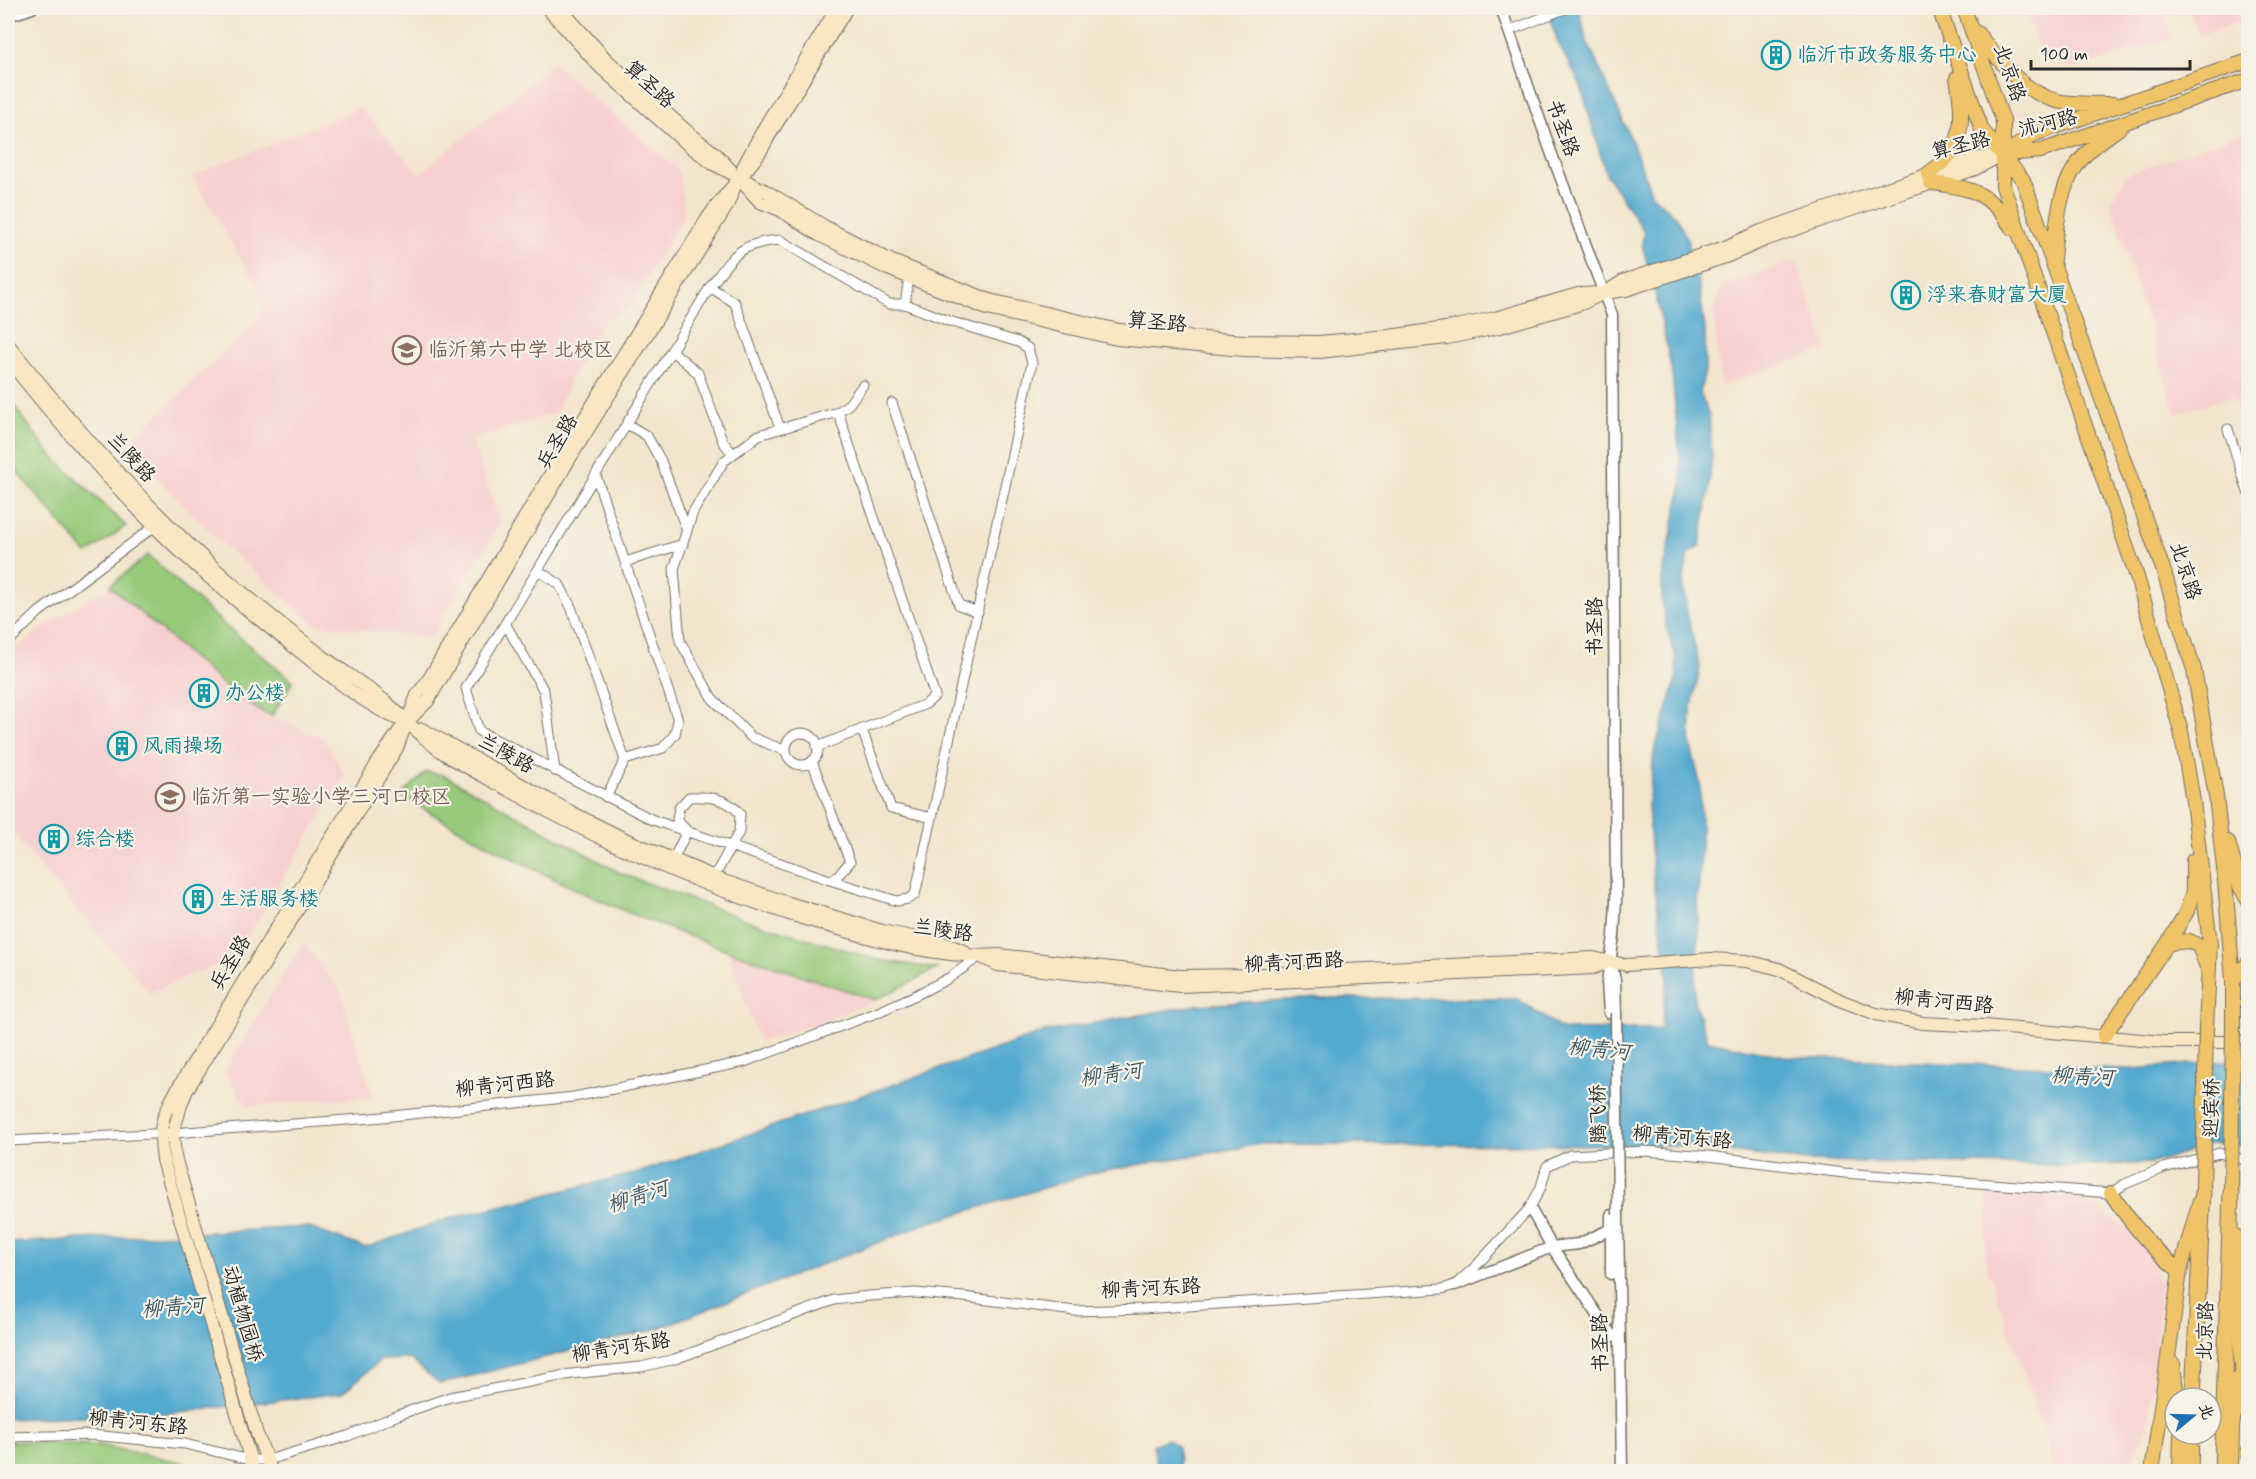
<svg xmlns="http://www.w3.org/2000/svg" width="2256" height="1479" font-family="Mynerve,'LXGW WenKai TC',sans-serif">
  <rect width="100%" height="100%" fill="#f7f3e8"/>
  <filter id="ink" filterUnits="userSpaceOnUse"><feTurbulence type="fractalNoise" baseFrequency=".0167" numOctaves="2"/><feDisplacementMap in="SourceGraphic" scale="12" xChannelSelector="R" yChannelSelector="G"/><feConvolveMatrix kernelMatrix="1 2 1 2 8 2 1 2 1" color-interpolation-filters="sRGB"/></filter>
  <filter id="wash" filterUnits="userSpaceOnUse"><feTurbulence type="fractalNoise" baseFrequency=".008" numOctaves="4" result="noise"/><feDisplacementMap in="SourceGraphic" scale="24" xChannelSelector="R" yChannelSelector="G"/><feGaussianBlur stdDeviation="1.35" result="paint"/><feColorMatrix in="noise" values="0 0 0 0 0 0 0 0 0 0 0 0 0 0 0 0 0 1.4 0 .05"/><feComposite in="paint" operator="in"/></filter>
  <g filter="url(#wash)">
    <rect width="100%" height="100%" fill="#f2e5cd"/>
    <path fill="#f7cfd0" d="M2025,8H2161L2173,39L2072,69L2041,55Z
      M2189,8H2248V19L2199,36Z
      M553,63L679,171L685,214L630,307L606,319L571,378L557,412L472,440L500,523L430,638L315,624L221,543L126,446L256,321L266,301L192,176L360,108L420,174Z
      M2248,131V440L2233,396L2176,414L2111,203L2126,175Z
      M1796,260L1827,349L1721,386L1713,309L1722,286Z
      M110,586L232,692L258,710L323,738L345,776L234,960L192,974L150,993L59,889L8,827V654L48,624Z
      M303,942L340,990L373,1097L248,1106L224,1072Z
      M728,951L875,1000L826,1020L759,1042Z
      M1988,1192L2076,1197L2103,1211L2143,1241L2161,1286L2149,1423L2130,1464L2069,1471H2052L2048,1443L1985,1261Z"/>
    <path fill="#98ca7b" stroke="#627a53" stroke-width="1.5" d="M8,398L50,454L126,526L87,554L8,461Z
      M148,555L229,629L293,681L272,716L258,710L232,692L110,586Z
      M426,772L444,775L620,873L749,921L879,960L937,969L875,1000C791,972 707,945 625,911C548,879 474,838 401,796Z
      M8,1441L98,1445L225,1471L8,1472Z"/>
    <path fill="#54aad0" stroke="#406a7e" stroke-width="1.5" d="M1547,8H1579L1586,39L1631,139L1652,195L1676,217L1687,239L1698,281L1705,329V371L1700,392L1709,416L1712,456L1708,496L1700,546L1689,554L1683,579L1687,613L1700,668L1691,712L1690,743L1700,783L1701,822V858L1697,903L1699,928L1694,1001L1708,1041L1789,1057L2123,1070L2248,1059V1146L2213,1143L2153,1163L2077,1166L1806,1161L1672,1145L1261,1144L1096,1172L925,1224L657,1329L440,1384L410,1359L381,1360L342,1393L170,1413L8,1419V1243L307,1227L365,1248L451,1218L640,1172L1045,1032L1196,1005L1323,998L1518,999L1563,1030L1661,1029L1668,977L1653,876L1648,805L1654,753L1677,677L1675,654L1666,626L1662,599V579L1682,485L1672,373L1658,304L1642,244L1644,231L1606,174L1581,86L1558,43Z
      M1166,1439L1178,1447L1179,1471H1158L1153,1445Z"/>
  </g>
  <g filter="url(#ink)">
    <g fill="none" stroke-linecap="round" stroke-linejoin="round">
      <g stroke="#716c64" stroke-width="11">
        <path id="minor" d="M1516,28L1567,8
          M710,287L735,303L780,428
          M905,304H889L780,240C738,243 733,256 710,287L466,688L479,731L653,820L833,881L897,901L908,899L915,895L1032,363L1028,348L1018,342L949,321L905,304L909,278
          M672,351L698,373L723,442L733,454
          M892,403L959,605L978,612
          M627,424L647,436L661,461L687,531
          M2228,429L2248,492
          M596,476L678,720L675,734L663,748L625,760L606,797
          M625,562L683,544
          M539,571L559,584L571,607L625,760
          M506,625L544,691L555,771
          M8,642L39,612L155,526
          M862,730L891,808L932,818
          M786 749a16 16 0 1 1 32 0a16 16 0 1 1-32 0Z
          M817,747L926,704L935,696L838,412
          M786,751L751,737L712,698L680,641L674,569L693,512L724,461L759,435L838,412L849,404L863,385
          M812,761L850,862L833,881
          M673,860L687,831L677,820L679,808L689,797C709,796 728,798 740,814L739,832L714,877
          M8,1141L173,1133L373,1118L574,1097L744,1062L876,1013L918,994L949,978L980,956
          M8,1437L92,1435L185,1444L250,1460H268L348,1436L398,1415L450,1397L571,1374L641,1367L675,1359L834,1300L869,1296L915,1293L964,1297L1075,1311L1142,1309L1442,1289L1455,1285L1475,1267L1530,1208L1541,1187L1547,1166L1570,1155L1645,1151L1708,1156L1844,1173L2111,1193L2125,1184L2164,1168L2219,1153L2248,1161"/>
      </g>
      <g stroke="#716c64" stroke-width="13">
        <path id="tertiary" d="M1501,8L1551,152L1612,315L1616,901L1614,936L1607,982L1609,1013
          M8,16L32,8
          M1612,966L1615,980L1616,1013
          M1530,1208L1552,1247L1612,1336
          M1611,1215V1274
          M1618,1215L1622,1472
          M1455,1285L1552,1247L1579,1244L1611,1229"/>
      </g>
      <g stroke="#716c64" stroke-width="14">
        <path id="secondary" d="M547,8L599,66L682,140L713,164L766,191L824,226L892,261L990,300L1119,330L1166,335L1244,341L1319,342L1389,336L1446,328L1495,318L1578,294L1604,293L1626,290L1728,256L1765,240L1839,214L1975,169L2004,154
          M560,8L606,59L688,132L717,155L731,170
          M743,167L765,126L837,8
          M743,183L760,202L780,210L819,235L888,269L987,309L1117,339L1244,350L1319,352L1447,338L1497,328L1581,304L1604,293L1623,281L1725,247L1761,231L1815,212L1971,160L1991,156
          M8,344C75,428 147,509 229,581C261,608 294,635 328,660C347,674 368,687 386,702C406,719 423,740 445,754C468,769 494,781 518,795C610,846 705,888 805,919C868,937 933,960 999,955L1181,976L1243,975L1593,958L1626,965L1711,959L1747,961L1779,969L1842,1001L1876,1014L1923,1023L1984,1026L2164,1042H2248
          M8,360C54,418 103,474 155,527C200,572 249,612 299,651C331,676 363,704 400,720
          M411,718L428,701L572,455L727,206L734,188
          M422,729L571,812L625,839L724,881L782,901L882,931L943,943L964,951
          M983,958L998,965L1180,986L1553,970L1593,968L1609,962
          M254,1472L163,1160C158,1125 161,1118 178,1088L378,762L399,731
          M272,1472L257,1434L175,1157L173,1133L182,1102L187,1090L397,748L417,695L430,677L564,451L707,219C725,191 755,166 768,138L847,8"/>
      </g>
      <g stroke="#716c64" stroke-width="16">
        <path id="primary" d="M1939,8L1982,130L2023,180L2163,569L2194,670L2216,796L2224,868L2233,981V1025
          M1964,8L2003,121V186L2137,577L2181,731L2193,801L2210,944L2206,1028
          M1977,33C1999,60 2022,92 2057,101C2074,105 2096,103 2114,104
          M2004,154L2035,134L2248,61
          M2007,154L2041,151L2248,80
          M1928,174C1934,169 1941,165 1946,159C1966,138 1962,104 1957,78
          M1931,183C1971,187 1990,193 2012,228
          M2053,259C2057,222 2058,182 2086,154C2096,144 2108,136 2119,128
          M2228,842L2240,886L2248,900
          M2168,943L2189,941L2199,946L2207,967
          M2233,981L2248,963
          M2104,1036L2168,943L2187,911L2193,891V861
          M2111,1193C2130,1222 2152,1250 2180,1271
          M2235,1236L2239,1280L2241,1358L2248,1416
          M2173,1364L2177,1398
          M2248,1452V1454
          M2152,1472L2180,1271L2200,1201
          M2180,1472L2181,1434
          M2231,1472L2232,1428L2239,1378"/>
      </g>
      <g stroke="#716c64" stroke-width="17">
        <path id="trunk" d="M2193,1398L2203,1190
          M2190,1472L2191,1434
          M2222,1472L2231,1191"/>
      </g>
      <use href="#minor" stroke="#fff" stroke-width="9"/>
      <use href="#tertiary" stroke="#fff" stroke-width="10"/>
      <use href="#secondary" stroke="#f9e7c3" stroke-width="12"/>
      <use href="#primary" stroke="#efc469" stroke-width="14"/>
      <use href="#trunk" stroke="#efc469" stroke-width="15"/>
      <g stroke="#716c64" stroke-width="13" stroke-linecap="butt">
        <path id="tertiary-bridge" d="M1616,1013L1618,1215"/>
      </g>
      <g stroke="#716c64" stroke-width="16" stroke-linecap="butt">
        <path id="primary-bridge" d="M2203,1190L2206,1028
          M2231,1191L2233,1025"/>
      </g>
      <use href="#tertiary-bridge" stroke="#fff" stroke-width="10"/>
      <use href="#primary-bridge" stroke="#efc469" stroke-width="14"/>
    </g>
  </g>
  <defs>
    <g id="building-ring" transform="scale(1.5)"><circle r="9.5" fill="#f7f3e8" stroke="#0f9aa8" stroke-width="1.5"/><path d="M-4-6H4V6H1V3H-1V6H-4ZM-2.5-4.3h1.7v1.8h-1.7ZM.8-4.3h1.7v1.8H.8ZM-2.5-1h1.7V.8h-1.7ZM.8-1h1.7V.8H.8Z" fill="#0f9aa8"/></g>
    <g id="school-ring" transform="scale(1.5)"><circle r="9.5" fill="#f7f3e8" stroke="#8d6e63" stroke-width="1.5"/><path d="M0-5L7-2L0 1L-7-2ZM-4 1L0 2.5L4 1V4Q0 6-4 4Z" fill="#8d6e63"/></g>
  </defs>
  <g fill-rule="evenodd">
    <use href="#building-ring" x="1776" y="55"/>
    <use href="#building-ring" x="1906" y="295"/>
    <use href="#school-ring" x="407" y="350"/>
    <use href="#building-ring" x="204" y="693"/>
    <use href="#building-ring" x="122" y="746"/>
    <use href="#school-ring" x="170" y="797"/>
    <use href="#building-ring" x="54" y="839"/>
    <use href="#building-ring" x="198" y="899"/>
  </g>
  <g text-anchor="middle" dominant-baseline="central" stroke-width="4.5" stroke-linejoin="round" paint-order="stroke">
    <g font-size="20" fill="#0d838f" stroke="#f7f3e8" text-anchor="start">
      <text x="1797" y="55">临沂市政务服务中心</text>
      <text x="1927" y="295">浮来春财富大厦</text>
      <text x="225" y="693">办公楼</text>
      <text x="143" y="746">风雨操场</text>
      <text x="75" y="839">综合楼</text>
      <text x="219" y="899">生活服务楼</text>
    </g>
    <g font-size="20" fill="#2b2b2b" stroke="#f7f3e8">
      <text transform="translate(2009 73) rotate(71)">北京路</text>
      <text transform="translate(649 85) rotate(42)">算圣路</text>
      <text transform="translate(2048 124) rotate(-14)">沭河路</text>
      <text transform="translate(1562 128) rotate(70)">书圣路</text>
      <text transform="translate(1961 146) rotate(-14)">算圣路</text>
      <text transform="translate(1157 323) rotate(5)">算圣路</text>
      <text transform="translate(558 442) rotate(-59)">兵圣路</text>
      <text transform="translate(131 458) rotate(47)">兰陵路</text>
      <text transform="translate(2185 571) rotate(72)">北京路</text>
      <text transform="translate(1595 627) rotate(-90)">书圣路</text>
      <text transform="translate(506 754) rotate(29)">兰陵路</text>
      <text transform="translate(943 931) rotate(8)">兰陵路</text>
      <text transform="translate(231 963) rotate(-59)">兵圣路</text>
      <text transform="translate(1294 963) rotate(-3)">柳青河西路</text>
      <text transform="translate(1944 1002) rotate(6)">柳青河西路</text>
      <text transform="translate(505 1085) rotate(-6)">柳青河西路</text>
      <text transform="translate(2212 1108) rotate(-89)">迎宾桥</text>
      <text transform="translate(1599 1114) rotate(-91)">腾飞桥</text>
      <text transform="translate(1682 1138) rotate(5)">柳青河东路</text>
      <text transform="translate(1151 1289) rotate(-3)">柳青河东路</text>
      <text transform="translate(242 1314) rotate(74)">动植物园桥</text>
      <text transform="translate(2206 1331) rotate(-88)">北京路</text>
      <text transform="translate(1601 1343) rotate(-91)">书圣路</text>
      <text transform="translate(621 1348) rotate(-9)">柳青河东路</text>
      <text transform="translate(138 1423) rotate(6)">柳青河东路</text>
    </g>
    <g font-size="20" fill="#785e54" stroke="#f7f3e8" text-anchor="start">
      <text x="428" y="350">临沂第六中学 北校区</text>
      <text x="191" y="797">临沂第一实验小学三河口校区</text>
    </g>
    <g font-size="21" font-style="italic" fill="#395765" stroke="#f7f3e8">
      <text transform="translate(1599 1050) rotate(6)">柳青河</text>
      <text transform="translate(1111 1075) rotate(-8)">柳青河</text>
      <text transform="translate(2082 1077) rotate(3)">柳青河</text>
      <text transform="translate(638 1197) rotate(-17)">柳青河</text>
      <text transform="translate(173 1308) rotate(-4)">柳青河</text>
    </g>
  </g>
  <rect width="2256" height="1479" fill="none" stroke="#f7f3e8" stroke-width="30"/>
  <g transform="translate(2193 1416) rotate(71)"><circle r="28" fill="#f7f3e8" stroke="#a5a39c" stroke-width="1.5"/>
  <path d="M0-4.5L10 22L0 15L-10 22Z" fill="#1f6fb2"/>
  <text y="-9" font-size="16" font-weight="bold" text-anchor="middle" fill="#2b2b2b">北</text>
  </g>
  <path d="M2031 60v9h159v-9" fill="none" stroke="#2b2b2b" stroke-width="3"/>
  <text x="2040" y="60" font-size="18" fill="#2b2b2b" stroke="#f7f3e8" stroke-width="4.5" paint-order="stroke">100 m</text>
</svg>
